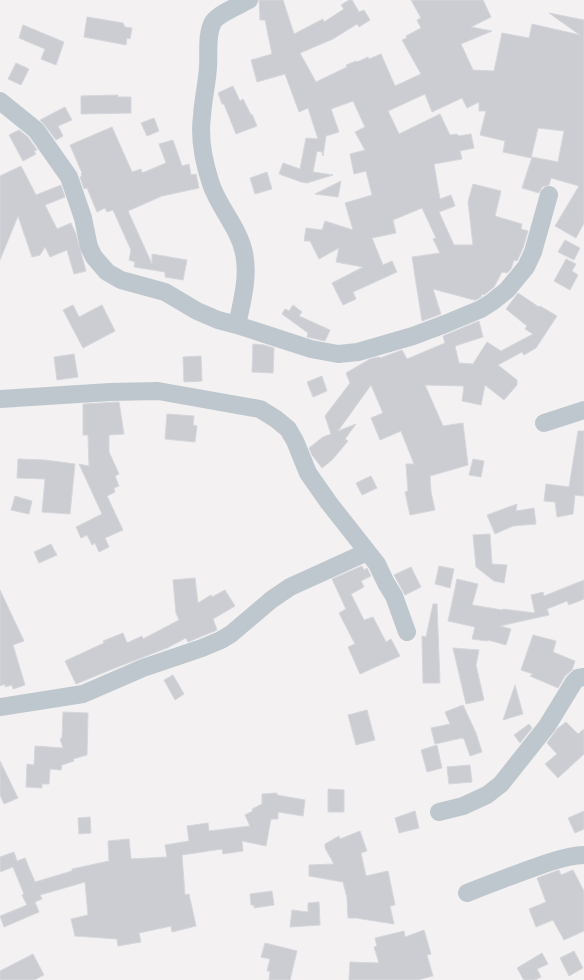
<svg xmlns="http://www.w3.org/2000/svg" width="584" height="980" font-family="'Archivo Narrow',sans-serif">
  <rect width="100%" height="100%" fill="#f3f1f1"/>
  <path fill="#cbcdd3" stroke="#d5d7dc" d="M259,0H283L294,34L323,19L324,22L344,9L341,5L349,0H352L359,12L364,10L370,20L359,27L357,24L333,39L300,53L316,82L347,67L346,65L356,61L357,62L368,57L369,59L381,54L395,86L421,74L402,40L407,38L406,36L421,28L417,20L421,18L411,0H483L491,17L471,27L492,31L461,44L473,70L494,71L502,33L529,38L532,24L580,35L549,13L584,20V223L576,238L555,226L579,186L551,178L549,185L542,187L539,193L522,188L532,157L558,162L564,131L538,128L531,158L503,152L505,141L480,135L486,111H479V102L467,108L462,98L432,112L425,94L388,111L399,134L440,114L450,135L457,134L458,136L471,134L474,148L460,151L462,159L434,164L440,199L451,195L455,206L439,212L454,245H473L468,202L473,184L501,191L495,216L522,224L521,229L528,231L523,248L517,261L514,260L511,269L507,273L502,272L494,287L484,295L482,294L481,297L476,300H474L433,289L441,314L422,321L412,257L440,253L433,239L436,238L422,208L393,220L396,233L372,238L383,265L392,261L397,272L353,292L356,299L343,305L332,283L363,267L336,262L339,248L319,259L310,241H304L306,228L322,230L325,221L353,230L345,203L372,195L366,171L354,174L350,154L365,150L355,132L365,127L353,101L331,109L339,132L326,136L323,156L322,152L317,151L313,172L333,175L307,183L301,182L279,174L283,163L300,169L306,138L318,139L308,108L299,112L285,74L257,82L251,60L272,54L265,20H260Z
    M87,17L123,23L125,27L132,28L130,39L127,38L126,45L84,37Z
    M23,25L64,42L56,65L41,59L45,49L19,38Z
    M16,63L29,69L21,85L8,79Z
    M233,86L240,101L243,99L251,115L252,114L257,126L236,134L224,104H222L218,93Z
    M118,95V97H131V113L81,114V96Z
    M65,107L72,120L58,126L63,136L56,140L44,124L40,120Z
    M154,118L159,131L147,136L141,123Z
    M112,127L132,172L141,169L142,173L166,163L159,144L173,140L182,166L189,164L191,175L196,174L199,188L162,196L128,211L152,264V254L187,260L183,280L165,277V272L134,267L135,262L129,260L131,250L113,210L107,212L105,208L97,212L87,188L84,189L80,177L82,176L81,174L82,173L70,145Z
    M19,130L28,137L37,150L34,151L36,154L23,161L9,135Z
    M21,166L36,195L61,185L65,197L45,205L57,229L71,223L76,234L86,271L74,274L67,250L50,257L45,247L40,255L32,257L18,216L0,260V176Z
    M267,172L272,189L255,194L250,178Z
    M341,181L338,197L315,194Z
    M565,240L580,248L574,260L558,252Z
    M566,259L576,264L572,271L578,275L570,290L554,281Z
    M518,293L539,307L540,306L557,316L536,348L524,355L522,352L498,365L517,380V385L504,400L485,385L481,405L462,401L464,386L425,385L443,426L463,423L468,465L430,476L431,492L435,510L410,515L405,492L408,491L406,464H414L401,431L380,440L371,418L383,413L371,385L338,431L356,424L345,439L348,441L332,460L322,468L312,455L309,448L323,437L331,434L325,416L350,383L346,373L370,359L379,357L380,358L402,350L407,359L445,343L443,336L479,321L483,337L455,346L459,363L473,364L487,342L501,351L533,334L525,329L527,326L506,309Z
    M73,305L79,317L102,305L115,331L83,348L63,310Z
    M293,305L302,312L299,316L330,330L325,341L307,337L308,333L282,314L285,309L289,311Z
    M253,344L264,345L274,348L273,373L252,372Z
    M74,354L78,377L57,380L54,357Z
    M201,356L202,381L184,382L183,357Z
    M322,376L327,391L313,397L307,382Z
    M119,402L124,434L109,435V452L119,474L115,476L119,486L114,488L115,492L107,496L123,530L105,538L109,547L99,552L95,543L92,545L87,535L81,538L76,527L102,514L79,464L89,466L88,435H83V404Z
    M167,414L194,416L193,425L197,426L195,442L165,439Z
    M578,431H584V496L575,495L573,514L557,517L555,502L544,501L546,484L569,487Z
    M18,459L45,460L75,464L70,514L42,512L45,479L17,478Z
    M473,459L484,461L481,477L469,475Z
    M371,476L377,488L362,495L356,483Z
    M15,496L32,501L29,514L11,510Z
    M517,504L516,511L534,508L536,524L513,526L495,534L487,515Z
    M490,534L492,564L507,565L504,583L494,581L476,567L473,535Z
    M51,544L57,555L39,563L34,552Z
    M362,566L364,570L367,568L371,576L361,581L364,587L351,594L364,620L373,617L386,642L391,639L400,656L360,674L348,647L355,644L339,613L346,609L332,579Z
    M439,566L454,569L450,588L435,584Z
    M411,567L421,587L405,595L394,575Z
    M195,578L198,603L211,595L212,597L225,590L235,606L213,619L217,630L188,642L186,638L167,648L115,668L76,684L65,661L104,643L103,641L123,633L127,643L142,636L143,639L179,620L176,613L173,580Z
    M457,579L478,584L472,605L502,610L503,609L535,613L531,595L543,592L544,596L584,580V599L569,605L567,601L547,609L549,615L500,626L511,629L506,645L488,640L487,641L472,639L475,627L448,621Z
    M0,590L24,641L13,645L25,685L13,689L12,685L5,687V684L0,686Z
    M433,604H437L440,683H423L422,636L426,637Z
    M533,635L556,641L553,652L575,661L572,670L565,676L558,688L530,676L533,674L521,670Z
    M453,648L479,650L476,665L484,700L466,704Z
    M173,675L184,694L175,700L164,680Z
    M515,685L523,714L503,720Z
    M463,705L476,733L482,752L470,756L464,739L462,738L435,744L431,728L450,724L445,712Z
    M367,710L375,740L356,745L348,715Z
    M63,712L88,713L87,755L73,759L74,761L62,765L61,770L50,769L49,784H42V788L26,787L27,764L34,765L35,746L63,748L60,739L62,738Z
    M566,722L578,734L584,729V754L558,778L545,764L557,754L547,743L557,729Z
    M529,724L532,728L520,743L514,735Z
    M437,745L442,768L427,772L421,750Z
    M0,761L18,798L4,804L0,795Z
    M470,765L472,782L449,784L447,767Z
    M328,789L344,790V812H328Z
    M277,793V795L305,800L303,816L278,812V819H271L266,846L242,841L243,851L223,854L222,849L182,855L185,895L189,894L196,926L172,932L171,926L139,933L141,942L118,946L117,939L75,936L71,919L88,915L85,882L40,895L42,899L35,902L39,912L4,927L0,916L27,905L22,895L24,894L13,867L0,872V857L14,852L17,861L25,858L35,882L72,871V869L109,861L108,841L129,839L131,859L167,857L165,845L189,841L187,826L208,823L209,831L250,826L245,815L253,811L252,809L262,804V794Z
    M415,811L419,828L399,833L395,818Z
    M584,811V829L575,833L568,818Z
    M90,817L91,833L79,834L78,818Z
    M360,831L367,851L361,853L366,876L388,871L395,905L390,906L394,924L356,918H348L347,898L343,882L309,876V865L334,864L325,848V844L339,836L340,839Z
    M559,870L561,875L573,870L584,891V931L564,940L553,920L536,927L529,909L546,902L537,878Z
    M272,891L274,905L254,908V905H251L250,894Z
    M319,902L320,925L290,927L292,910L308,912V903Z
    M424,930L431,954L427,955L433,976L417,980H349L350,962L379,963L374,947L377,946L375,938L404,931L405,937Z
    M265,943L297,951L290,980H269L270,971H267L270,959L261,957Z
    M574,951L583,968L569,976L560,958Z
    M542,953L548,964L537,969L541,977L535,980H524L517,968Z
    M33,954L44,975L34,980H0V971Z"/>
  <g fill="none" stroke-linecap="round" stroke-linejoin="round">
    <path stroke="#bfc7ce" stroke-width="18" d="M0,101L36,130L69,177L83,218L89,247L94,257L107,272L121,280L165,292L197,311L218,320L237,325L311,349L338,354L358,352L413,336L445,324L481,309L492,302L507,290L526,267L533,252L549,195
      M237,325C242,302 249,276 244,253C239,228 219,208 211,184C204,163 199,138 202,116C203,99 207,84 208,67C209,53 206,35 213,22C218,14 240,5 249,0
      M0,399L110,392L158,391L260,409L276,419L288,429L295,441L308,473L329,503L377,564L386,583L394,596L407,632
      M544,423L584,410
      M0,707L83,694L143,668L202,648L221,640L231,634L271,600L290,587L367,552
      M439,812L463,806L487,795L501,784L547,726L574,682L578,678L584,677
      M467,893C485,886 503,879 522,872C541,865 563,856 584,855"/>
  </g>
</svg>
